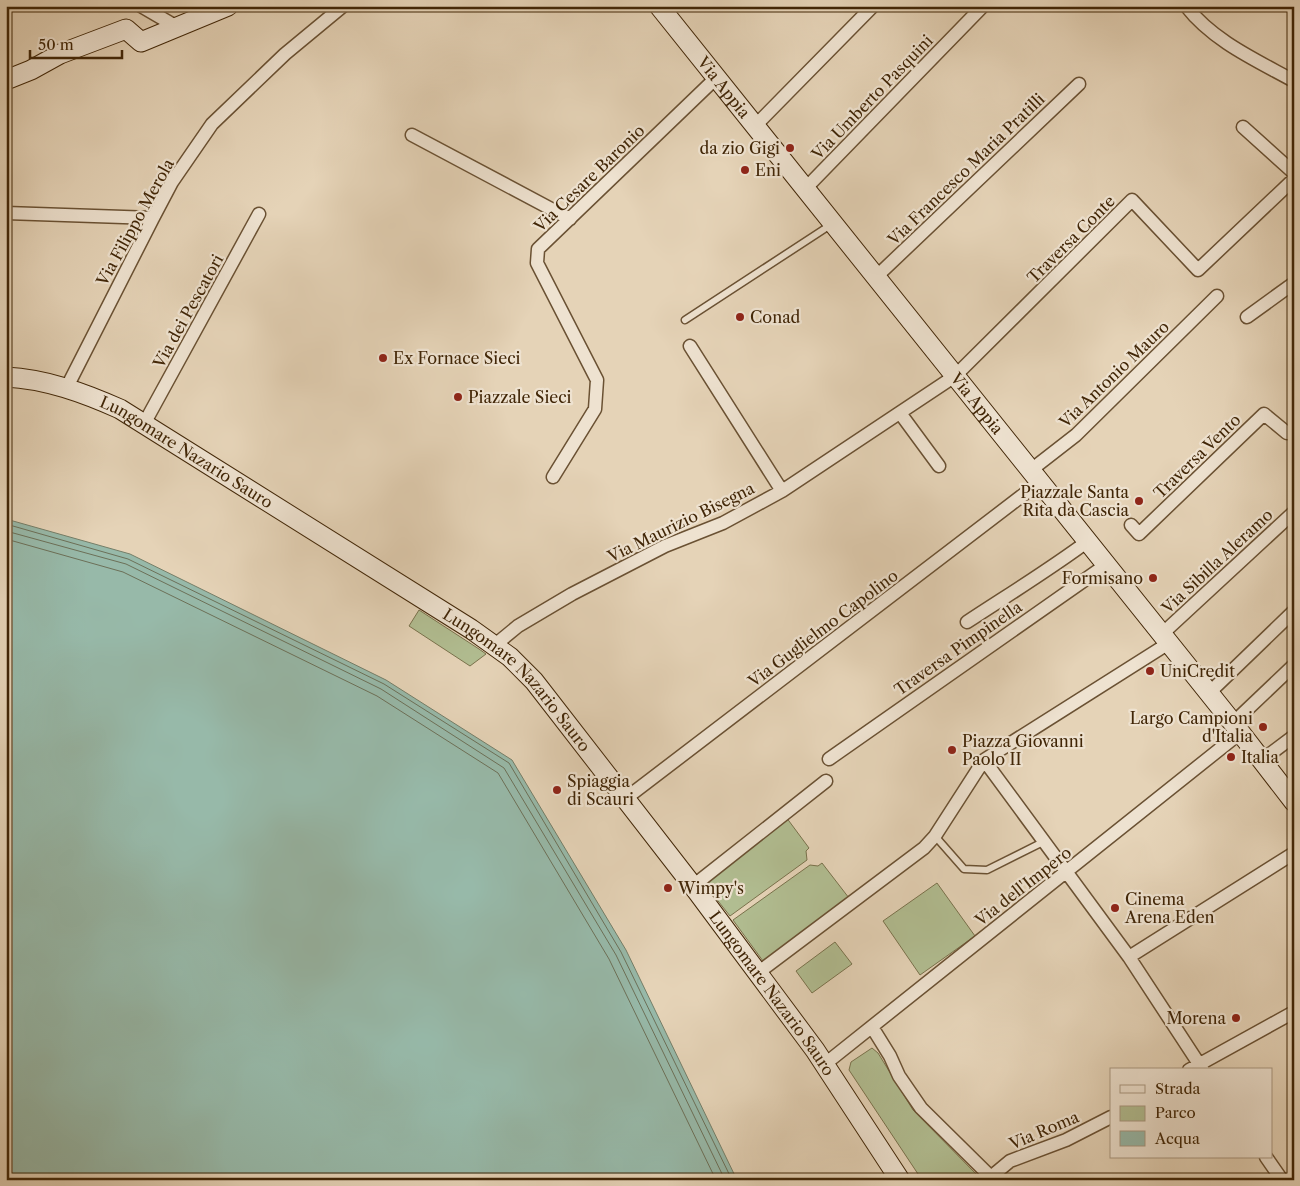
<svg xmlns="http://www.w3.org/2000/svg" width="1300" height="1186" font-family="'Libre Caslon Text',serif">
  <rect width="100%" height="100%" fill="#e5d3b7"/>
  <filter id="stains"><feTurbulence type="fractalNoise" baseFrequency=".004" numOctaves="4"/><feColorMatrix values="0 0 0 0 .2 0 0 0 0 .09 0 0 0 0 .02 0 0 0 .5 -.17"/></filter>
  <radialGradient id="worn" r=".72"><stop offset=".6" stop-color="#630" stop-opacity="0"/><stop offset="1" stop-color="#630" stop-opacity=".3"/></radialGradient>
  <path fill="#b1bd91" stroke="#79724c" d="M419,610L479,649L486,654L470,666L409,626Z
    M786,817L809,848L806,851L807,860L730,916L703,882Z
    M822,863L849,898L763,961L733,920L810,865L818,866Z
    M937,883L975,936L920,975L883,921Z
    M835,942L852,964L812,993L796,971Z
    M872,1048L878,1053L913,1110L982,1180H922L849,1070L851,1062Z"/>
  <path fill="#97b9a9" stroke="#757e68" d="M6,519L130,554L386,680L512,760L626,950L737,1180H6Z"/>
  <g fill="none" stroke-linecap="round" stroke-linejoin="round">
    <path stroke="#6c7058" stroke-width="1" d="M6,524L128,559L384,684L509,763L621,952L732,1180
      M6,531L126,564L381,689L504,768L616,955L725,1180
      M6,539L123,572L377,696L498,773L609,959L716,1180"/>
    <g stroke="#6a5133" stroke-width="9">
      <path id="lane" d="M685,320L832,224
        M935,836L964,869L987,870L1043,842"/>
    </g>
    <g stroke="#6a5133" stroke-width="15">
      <path id="street" d="M141,6L177,27
        M1186,6C1213,41 1256,60 1294,81
        M755,126L873,6
        M1243,127L1294,173
        M412,135L570,219
        M805,189L983,6
        M6,213L153,218
        M876,277L1079,84
        M1247,317L1294,283
        M690,346L782,491
        M66,389L153,218L172,182L212,124L285,54L343,6
        M900,413L939,466
        M144,424L259,214
        M1031,470L1076,435L1217,296
        M553,477L595,409L597,380L537,263L538,249L716,78
        M1131,525L1139,534L1264,414L1287,433
        M967,622C1008,595 1049,570 1088,541
        M1162,634L1294,512
        M495,645L518,626L572,594L665,546L723,523L782,491L955,376L1132,200L1198,270L1294,179
        M1209,693L1294,611
        M1233,723L1294,665
        M829,759L1106,565
        M984,760L1129,957L1203,1070
        M1262,760L1294,736
        M625,799L1040,482
        M693,886L826,781
        M1129,957L1294,853
        M759,972L924,848L935,836L984,760L1169,643
        M872,1027L890,1056L899,1076L921,1108L994,1180
        M825,1064L1240,733
        M1189,1070L1294,1012
        M1266,1157L1282,1180
        M992,1176L1010,1161L1066,1140L1111,1117"/>
    </g>
    <g stroke="#412607" stroke-width="21">
      <g id="secondary">
        <path id="s1" d="M659,6L1233,723L1294,802"/>
        <path d="M6,80L31,70L60,54L126,29L141,42L228,6"/>
        <path id="s2" d="M6,377C46,379 84,393 120,409L471,629L510,657L534,681L693,886L815,1050L900,1180"/>
      </g>
    </g>
    <use href="#lane" stroke="#eee2d0" stroke-width="6"/>
    <use href="#street" stroke="#eee2d0" stroke-width="12"/>
    <use href="#secondary" stroke="#eee2d0" stroke-width="19"/>
  </g>
  <g fill="#8f2418" stroke="#eee2d0" stroke-width="2">
    <circle cx="790" cy="148" r="5"/>
    <circle cx="745" cy="170" r="5"/>
    <circle cx="740" cy="317" r="5"/>
    <circle cx="383" cy="358" r="5"/>
    <circle cx="458" cy="397" r="5"/>
    <circle cx="1139" cy="501" r="5"/>
    <circle cx="1153" cy="578" r="5"/>
    <circle cx="1150" cy="671" r="5"/>
    <circle cx="1263" cy="727" r="5"/>
    <circle cx="952" cy="750" r="5"/>
    <circle cx="1231" cy="757" r="5"/>
    <circle cx="557" cy="790" r="5"/>
    <circle cx="668" cy="888" r="5"/>
    <circle cx="1115" cy="908" r="5"/>
    <circle cx="1236" cy="1018" r="5"/>
  </g>
  <g text-anchor="middle" dominant-baseline="central" stroke-width="4.5" stroke-linejoin="round" paint-order="stroke">
    <g font-size="16" fill="#412607" stroke="#eee2d0">
      <text stroke="none"><textPath href="#s1" startOffset="104">Via Appia</textPath></text>
      <text transform="translate(872 97) rotate(-46)">Via Umberto Pasquini</text>
      <text transform="translate(966 169) rotate(-44)">Via Francesco Maria Pratilli</text>
      <text transform="translate(589 178) rotate(-44)">Via Cesare Baronio</text>
      <text transform="translate(135 222) rotate(-61)">Via Filippo Merola</text>
      <text transform="translate(1071 239) rotate(-45)">Traversa Conte</text>
      <text transform="translate(188 311) rotate(-61)">Via dei Pescatori</text>
      <text transform="translate(1114 374) rotate(-44)">Via Antonio Mauro</text>
      <text stroke="none"><textPath href="#s1" startOffset="509">Via Appia</textPath></text>
      <text stroke="none"><textPath href="#s2" startOffset="198">Lungomare Nazario Sauro</textPath></text>
      <text transform="translate(1197 456) rotate(-44)">Traversa Vento</text>
      <text transform="translate(681 522) rotate(-26)">Via Maurizio Bisegna</text>
      <text transform="translate(1217 561) rotate(-43)">Via Sibilla Aleramo</text>
      <text transform="translate(823 628) rotate(-37)">Via Guglielmo Capolino</text>
      <text transform="translate(958 648) rotate(-35)">Traversa Pimpinella</text>
      <text stroke="none"><textPath href="#s2" startOffset="602">Lungomare Nazario Sauro</textPath></text>
      <text transform="translate(1023 886) rotate(-38)">Via dell'Impero</text>
      <text stroke="none"><textPath href="#s2" startOffset="1008">Lungomare Nazario Sauro</textPath></text>
      <text transform="translate(1044 1130) rotate(-23)">Via Roma</text>
    </g>
    <g font-size="16" fill="#412607" stroke="#eee2d0" text-anchor="start">
      <text x="780" y="148" text-anchor="end">da zio Gigi</text>
      <text x="755" y="170">Eni</text>
      <text x="750" y="317">Conad</text>
      <text x="393" y="358">Ex Fornace Sieci</text>
      <text x="468" y="397">Piazzale Sieci</text>
      <text x="1129" y="492" text-anchor="end">Piazzale Santa<tspan x="1129" dy="18">Rita da Cascia</tspan></text>
      <text x="1143" y="578" text-anchor="end">Formisano</text>
      <text x="1160" y="671">UniCredit</text>
      <text x="1253" y="718" text-anchor="end">Largo Campioni<tspan x="1253" dy="18">d'Italia</tspan></text>
      <text x="962" y="741">Piazza Giovanni<tspan x="962" dy="18">Paolo II</tspan></text>
      <text x="1241" y="757">Italia</text>
      <text x="567" y="781">Spiaggia<tspan x="567" dy="18">di Scauri</tspan></text>
      <text x="678" y="888">Wimpy's</text>
      <text x="1125" y="899">Cinema<tspan x="1125" dy="18">Arena Eden</tspan></text>
      <text x="1226" y="1018" text-anchor="end">Morena</text>
    </g>
  </g>
  <rect width="1300" height="1186" fill="none" stroke="#e5d3b7" stroke-width="25"/>
  <rect x="8" y="8" width="1285" height="1171" fill="none" stroke="#412607" stroke-width="2.5"/>
  <rect x="12" y="12" width="1275" height="1161" fill="none" stroke="#412607"/>
  <rect x="1110" y="1068" width="162" height="90" fill="#eee2d0" stroke="#a99780"/>
  <rect x="1120" y="1085" width="25" height="8" fill="#eee2d0" stroke="#a99780"/>
  <text x="1155" y="1094" font-size="15" fill="#412607">Strada</text>
  <rect x="1120" y="1106" width="25" height="15" fill="#b1bd91" stroke="#a99780"/>
  <text x="1155" y="1118" font-size="15" fill="#412607">Parco</text>
  <rect x="1120" y="1131" width="25" height="15" fill="#97b9a9" stroke="#a99780"/>
  <text x="1155" y="1144" font-size="15" fill="#412607">Acqua</text>
  <path d="M30 50v8h92v-8" fill="none" stroke="#412607" stroke-width="2.5"/>
  <text x="38" y="50" font-size="15" fill="#412607" stroke="#eee2d0" stroke-width="4" paint-order="stroke">50 m</text>
  <rect width="100%" height="100%" filter="url(#stains)"/>
  <rect width="100%" height="100%" fill="url(#worn)"/>
</svg>
